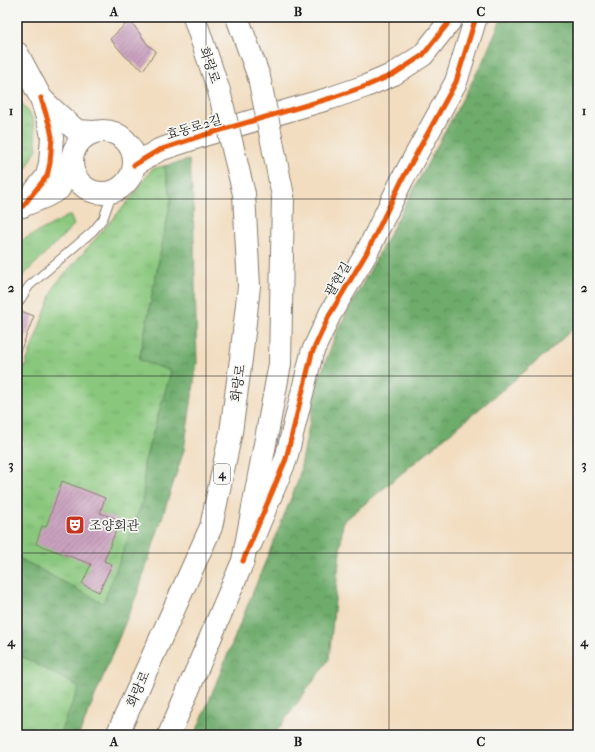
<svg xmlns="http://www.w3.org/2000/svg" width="595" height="752" font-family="'IM FELL French Canon','Noto Serif KR',serif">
  <defs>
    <pattern id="forest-crowns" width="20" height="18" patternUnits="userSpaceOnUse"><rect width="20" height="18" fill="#6eac6c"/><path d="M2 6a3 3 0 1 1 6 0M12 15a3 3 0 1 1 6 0" fill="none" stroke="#5a8b58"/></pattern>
    <pattern id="park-tufts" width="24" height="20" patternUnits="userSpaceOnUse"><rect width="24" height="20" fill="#89c77d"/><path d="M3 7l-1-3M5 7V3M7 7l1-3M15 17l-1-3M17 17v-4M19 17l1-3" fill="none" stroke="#76aa6b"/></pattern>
    <pattern id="building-hatch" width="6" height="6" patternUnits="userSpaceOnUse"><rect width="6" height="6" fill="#caa2bf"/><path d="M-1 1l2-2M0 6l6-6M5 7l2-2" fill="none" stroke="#a3839a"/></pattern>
  </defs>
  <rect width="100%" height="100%" fill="#f6f6f2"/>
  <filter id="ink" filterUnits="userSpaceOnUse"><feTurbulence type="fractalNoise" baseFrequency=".025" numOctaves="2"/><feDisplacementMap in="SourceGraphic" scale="8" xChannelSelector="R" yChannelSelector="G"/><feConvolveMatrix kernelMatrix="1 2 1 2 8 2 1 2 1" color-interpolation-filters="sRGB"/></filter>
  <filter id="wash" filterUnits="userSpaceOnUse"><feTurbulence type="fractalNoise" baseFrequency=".012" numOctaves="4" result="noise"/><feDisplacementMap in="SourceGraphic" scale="16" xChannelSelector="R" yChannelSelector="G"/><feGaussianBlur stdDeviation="0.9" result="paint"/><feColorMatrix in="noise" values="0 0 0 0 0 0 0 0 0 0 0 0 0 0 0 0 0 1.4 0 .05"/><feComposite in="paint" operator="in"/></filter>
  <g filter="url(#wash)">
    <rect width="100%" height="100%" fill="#f2ddc0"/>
    <path fill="url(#forest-crowns)" stroke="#456444" d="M502,17H578V324L548,352L343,522L329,659L277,731L271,735H195L298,481L317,385L337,331L482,63Z
      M189,160L193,199L197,363L184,450L139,589L79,735H59L79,687L17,654V557L102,602L143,500L144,463L171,371L139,360L171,199L164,166Z"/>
    <path fill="url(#park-tufts)" stroke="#52724c" d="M17,96L33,119L37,149L26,169L17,177Z
      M164,166L171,199L139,360L171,371L144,463L143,500L103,603L17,557V459L24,440L17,437V387L55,285L132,197L152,169Z
      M70,215L74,225L23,276L17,284V243Z
      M17,654L79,687L59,735H17Z"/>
    <g id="blocks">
      <path fill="url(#building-hatch)" d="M130,20L148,45L156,51L143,70L126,57L110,39Z
        M21,311L34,316L18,357L17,321Z
        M62,481L105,498L100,513L120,520L104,561L112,564L99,592L82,584L91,564L36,544L42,526L46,527Z"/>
    </g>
  </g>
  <g filter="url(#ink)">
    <use href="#blocks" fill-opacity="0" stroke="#877c6e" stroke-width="1"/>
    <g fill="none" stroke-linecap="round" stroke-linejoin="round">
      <g stroke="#877c6e" stroke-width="10">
        <path id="lane" d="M17,305L29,286L93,231L103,219L113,191"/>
      </g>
      <g stroke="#877c6e" stroke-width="24">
        <path id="secondary" d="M72 162a31 31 0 1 1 62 0a31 31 0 1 1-62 0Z
          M134,165L159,150L204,135L331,98L366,86L394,74L423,55L453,17
          M27,204L46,196L59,189L72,164
          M23,206L47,176L50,163L52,137L50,127L41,98
          M251,543L286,459L312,353L330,314L366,254L402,180L456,82L476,17"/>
      </g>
      <g stroke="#877c6e" stroke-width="24">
        <path id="primary" d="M194,17L219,91
          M237,17L259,77
          M17,53L41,98L51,108L77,131L94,132
          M117,735L211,527L231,432L241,359L249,286L244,194
          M169,735L243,561L280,364L283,196"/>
      </g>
      <use href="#lane" stroke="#fff" stroke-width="8"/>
      <use href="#secondary" stroke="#fff" stroke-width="22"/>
      <use href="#primary" stroke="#fff" stroke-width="22"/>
      <g stroke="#877c6e" stroke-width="24" stroke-linecap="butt">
        <path id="primary-bridge" d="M259,77L283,196
          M219,91L244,194"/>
      </g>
      <use href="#primary-bridge" stroke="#fff" stroke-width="22"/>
      <g stroke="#f6f6f2" stroke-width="8">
        <path id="cycleway" d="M134,165L159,150L204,135L331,98L366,86L394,74L423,55L453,17
          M23,206L47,176L50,163L52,137L50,127L41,98
          M243,561L286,459L312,353L330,314L366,254L402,180L456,82L476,17"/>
      </g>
      <use href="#cycleway" stroke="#e8590c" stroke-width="5"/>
    </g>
  </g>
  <path fill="none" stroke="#1c1c1c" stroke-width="1" stroke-opacity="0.55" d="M206,17V735M389,17V735M17,199H578M17,376H578M17,553H578"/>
  <defs>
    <g id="theatre-square" transform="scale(1)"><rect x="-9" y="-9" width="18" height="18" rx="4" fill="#c8321e" stroke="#f6f6f2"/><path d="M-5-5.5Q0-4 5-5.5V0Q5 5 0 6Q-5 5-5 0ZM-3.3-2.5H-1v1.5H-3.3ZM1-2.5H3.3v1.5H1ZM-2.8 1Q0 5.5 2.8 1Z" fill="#fff"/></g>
  </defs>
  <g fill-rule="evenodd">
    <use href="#theatre-square" x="75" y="525"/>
  </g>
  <g text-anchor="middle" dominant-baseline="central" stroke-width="3.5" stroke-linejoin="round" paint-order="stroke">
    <rect fill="#f6f6f2" stroke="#5d5d5c" stroke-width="1" x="214" y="464" width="16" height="20" rx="3"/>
    <g font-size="12" font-weight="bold" fill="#1c1c1c">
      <text x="222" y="474">4</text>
    </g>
    <g font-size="13" fill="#1c1c1c" stroke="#f6f6f2">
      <text transform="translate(210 65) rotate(71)">화랑로</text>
      <text transform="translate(194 127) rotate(-17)">효동로2길</text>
      <text transform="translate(338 279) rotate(-59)">팔현길</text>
      <text transform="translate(238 383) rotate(-82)">화랑로</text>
      <text transform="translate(138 689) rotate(-66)">화랑로</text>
    </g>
    <g font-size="13" fill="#1c1c1c" stroke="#f6f6f2" text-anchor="start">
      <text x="89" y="525">조양회관</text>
    </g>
  </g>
  <rect width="595" height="752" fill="none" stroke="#f6f6f2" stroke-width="44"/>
  <rect x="22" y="22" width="551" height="708" fill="none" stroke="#1c1c1c" stroke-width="1.5"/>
  <g font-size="13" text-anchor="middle" font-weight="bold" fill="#1c1c1c">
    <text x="114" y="16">A</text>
    <text x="298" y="16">B</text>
    <text x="481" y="16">C</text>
    <text x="11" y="115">1</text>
    <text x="584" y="115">1</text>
    <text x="11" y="292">2</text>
    <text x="584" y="292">2</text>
    <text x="11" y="469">3</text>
    <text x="584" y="469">3</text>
    <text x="11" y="646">4</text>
    <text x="584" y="646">4</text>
    <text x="114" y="746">A</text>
    <text x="298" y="746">B</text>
    <text x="481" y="746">C</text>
  </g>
</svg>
